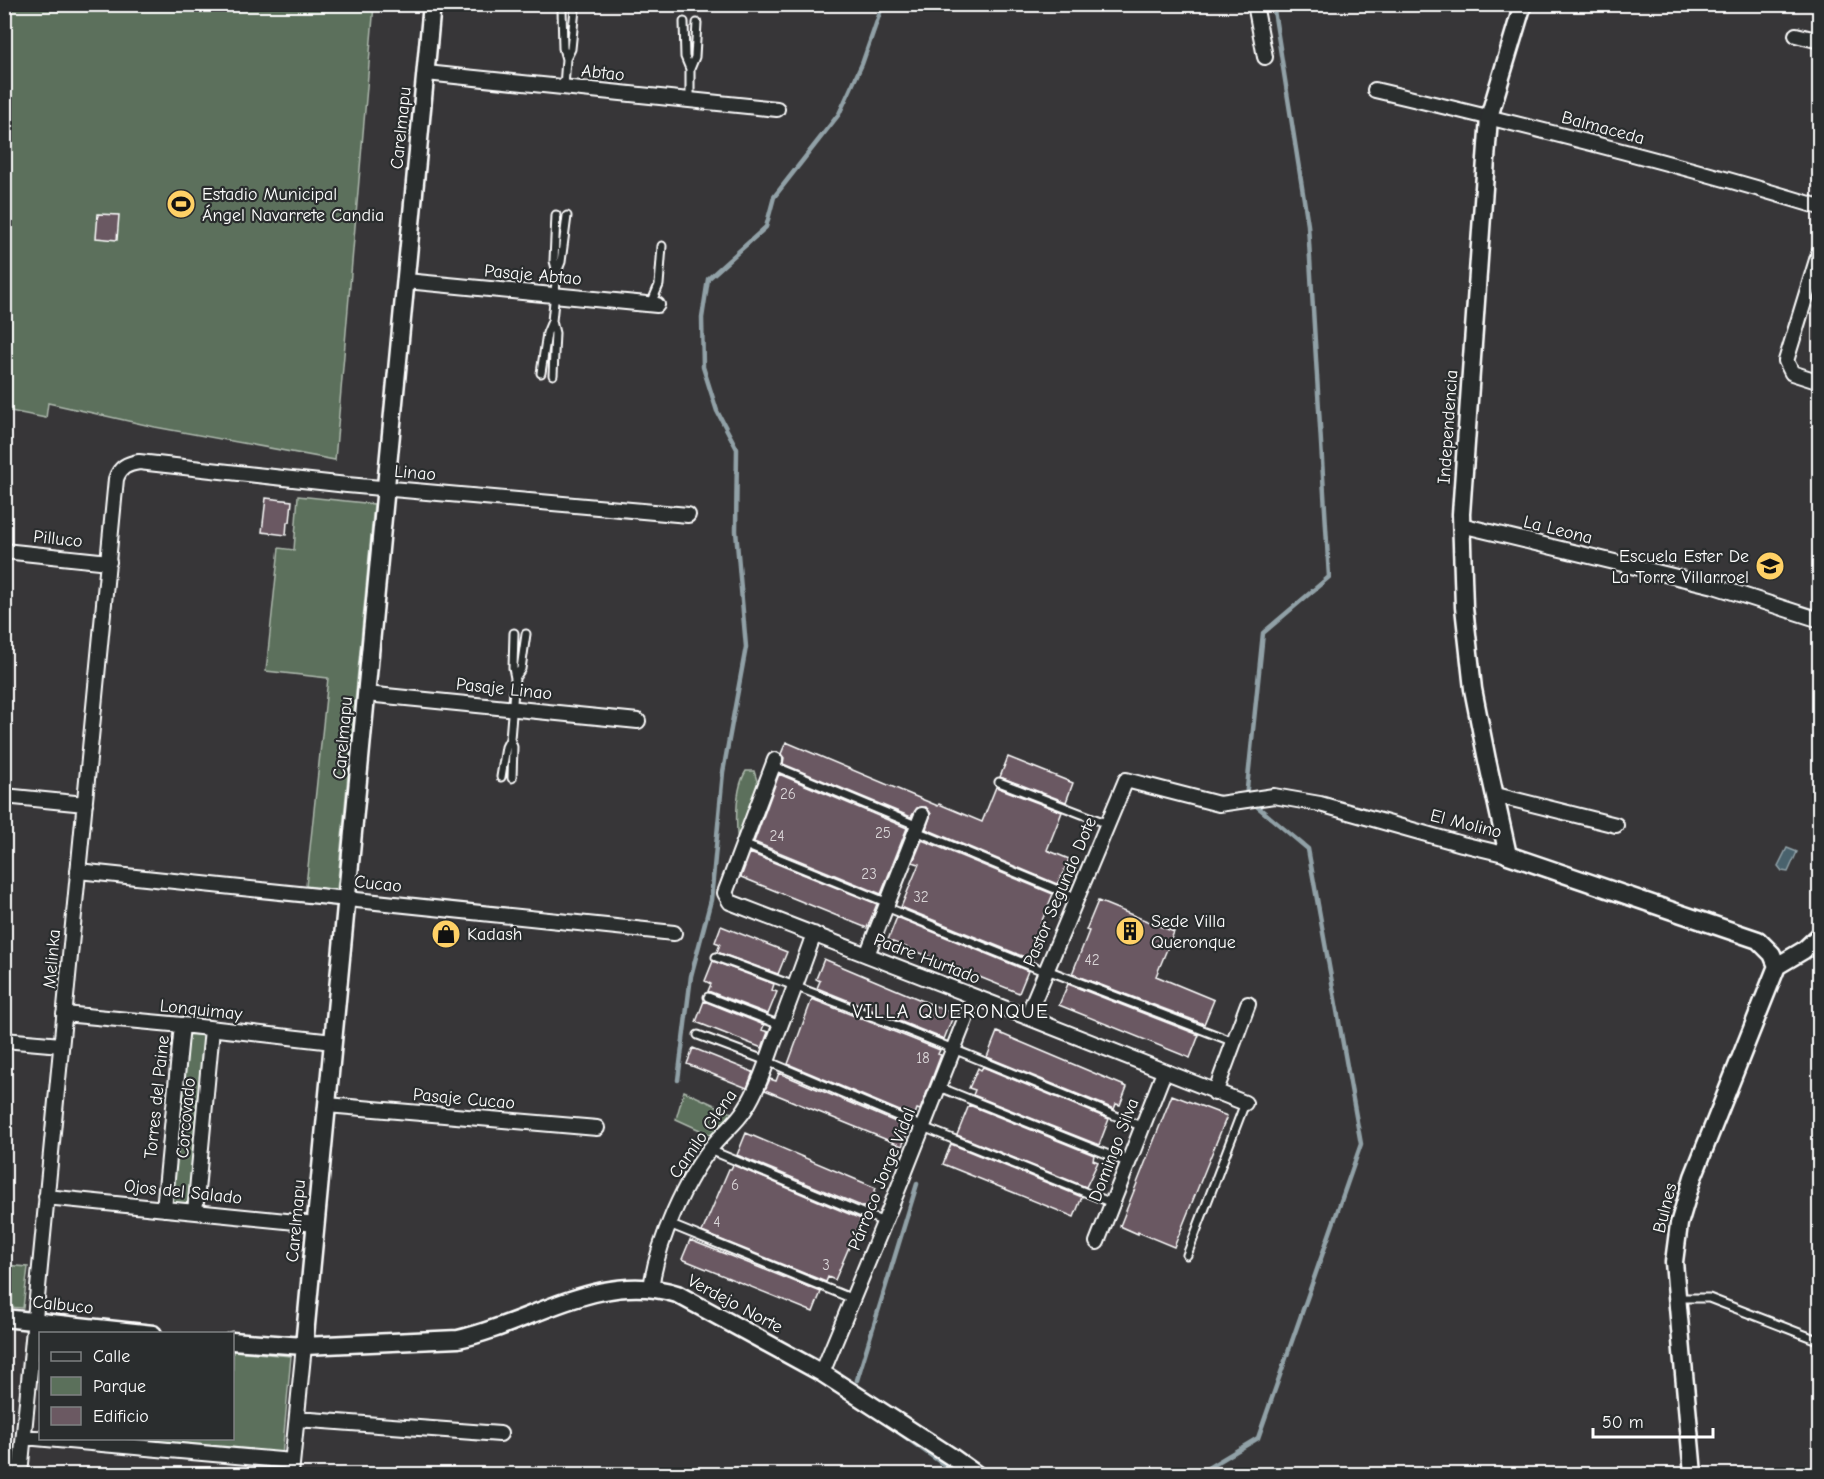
<svg xmlns="http://www.w3.org/2000/svg" width="1824" height="1479" font-family="'Comic Neue',sans-serif">
  <rect width="100%" height="100%" fill="#373638"/>
  <filter id="ink" filterUnits="userSpaceOnUse"><feTurbulence type="fractalNoise" baseFrequency=".0167" numOctaves="2"/><feDisplacementMap in="SourceGraphic" scale="12" xChannelSelector="R" yChannelSelector="G"/><feConvolveMatrix kernelMatrix="1 2 1 2 8 2 1 2 1" color-interpolation-filters="sRGB"/></filter>
  <g filter="url(#ink)">
    <path fill="#5b705b" stroke="#adb8ad" stroke-width="1.5" d="M4,5H374L335,460L155,427L48,403L46,418L5,410Z
      M298,496L374,504L337,890L306,886L328,678L266,671L279,548L294,550Z
      M746,771H754L758,784L757,792L738,847C736,825 734,790 746,771Z
      M186,1034L208,1036L191,1205L169,1203Z
      M684,1091L734,1114L711,1135L676,1119Z
      M4,1265L28,1267L23,1308L5,1307Z
      M233,1351L291,1356L282,1456L93,1439L232,1438Z"/>
    <path fill="#48626d" stroke="#91a1a7" stroke-width="1.5" d="M1787,848L1797,852L1788,872L1782,871L1778,866Z"/>
    <g fill="none" stroke-linecap="round" stroke-linejoin="round">
      <path stroke="#91a1a7" stroke-width="4.5" d="M1246,798L1263,633L1329,577L1308,225L1273,4
        M678,1080L691,976L711,900L723,772L746,647L736,531L737,449L717,411L703,367L702,318L708,279L766,227L774,197L839,114L862,64L883,4
        M857,1380L917,1184
        M898,1432L957,1474
        M1198,1474L1258,1438L1361,1144L1308,849L1253,803"/>
    </g>
    <path fill="#6b5962" stroke="#fff" stroke-width="1.5" d="M98,214L119,215L117,240L96,238Z
      M266,498L292,501L290,522H287L286,535L262,532Z
      M786,742L938,806L939,804L982,822L996,787L1062,812L1047,850L1069,859L1061,877L1057,884L926,829L931,814L926,807L917,808L911,817L783,764L784,758L781,754Z
      M1008,757L1073,783L1066,802L1000,777Z
      M779,774L907,828L881,894L754,842Z
      M922,840L1053,894L1036,935L1042,937L1032,960L901,907L919,864L913,862Z
      M750,853L877,904L867,928L741,877Z
      M1098,901L1174,932L1156,976L1214,1000L1204,1024L1072,974L1089,931L1086,930Z
      M897,917L1028,971L1019,993L888,940Z
      M721,926L787,952L778,974L717,952L720,944L715,942Z
      M824,959L954,1014L944,1039L817,988L820,981L816,979Z
      M713,961L774,984L772,990L777,992L768,1014L708,991L711,984L705,981Z
      M1068,984L1199,1035L1190,1058L1059,1005Z
      M812,999L940,1050L938,1054L941,1055L920,1110L917,1109L914,1117L788,1064Z
      M704,1001L764,1025L762,1030L768,1032L762,1048L696,1022Z
      M997,1032L1127,1087L1120,1105L1116,1104L1114,1109L987,1057Z
      M693,1048L753,1072L747,1088L687,1064Z
      M983,1067L1109,1119L1099,1145L973,1095L975,1090L969,1088L978,1068L981,1070Z
      M779,1073L910,1128L902,1146L765,1090L770,1079L776,1081Z
      M1172,1095L1227,1116L1174,1247L1138,1232V1234L1120,1226Z
      M969,1105L1094,1155L1093,1160L1098,1162L1086,1187L957,1135Z
      M746,1133L876,1188L869,1206L867,1205L866,1208L737,1155Z
      M951,1144L1082,1197L1074,1217L943,1164Z
      M733,1165L861,1219L835,1280L828,1277L826,1282L702,1232L729,1169H731Z
      M690,1240L821,1292L813,1312L682,1259Z"/>
    <g fill="none" stroke-linecap="round" stroke-linejoin="round">
      <g stroke="#fff" stroke-width="11">
        <path id="service" d="M562,9L563,48L566,59L564,87
          M684,22L685,57L690,69V100
          M566,59L571,49L575,9
          M690,69L695,57L697,23
          M557,272L561,262L567,216
          M651,304L659,285L662,246
          M552,321L555,333L553,375
          M541,373L547,333L552,321L557,272L554,261L556,215
          M515,678L521,669L526,634
          M772,765L918,826
          M501,777L506,747L510,739
          M512,778L513,747L510,739L515,678L513,668L514,633
          M999,782L1108,824
          M916,831L1077,898
          M743,844L888,903
          M886,907L1046,972
          M716,957C861,1009 1001,1069 1143,1127
          M1047,970L1234,1042
          M708,997L780,1025
          M698,1035L767,1061L923,1127L1112,1203
          M939,1087L1129,1163
          M710,1150L884,1222
          M669,1224L853,1299
          M1187,1255L1245,1103
          M1677,1298H1709L1820,1341"/>
      </g>
      <g stroke="#fff" stroke-width="18">
        <path id="minor" d="M1255,4L1265,57
          M1796,35L1820,41
          M426,73L777,109
          M1375,90C1524,125 1673,162 1820,207
          M1820,250L1786,361L1792,373L1820,382
          M406,281L657,305
          M1461,525L1714,586L1820,620
          M4,551L109,562
          M366,694L638,721
          M775,760L725,893L730,902L1027,1017L1245,1103
          M1496,795L1616,825
          M4,796L85,804
          M78,871L674,933
          M867,955L922,815
          M64,1014L182,1025L333,1042
          M1027,1017L1126,780L1219,804L1274,796L1320,804L1462,844L1508,855
          M4,1040L61,1045
          M1215,1093L1248,1004
          M327,1105L597,1128
          M46,1197L316,1224
          M164,1209L182,1025
          M195,1212L212,1029
          M1097,1242L1164,1072
          M651,1288C657,1243 685,1178 715,1143C725,1131 737,1122 745,1109C758,1089 766,1064 774,1042C788,1006 801,970 814,934
          M822,1373L898,1189L974,997
          M297,1419L500,1434
          M24,1437L292,1461
          M20,1474L116,479C120,467 127,464 139,462L347,485L688,515
          M291,1474L304,1346"/>
      </g>
      <g stroke="#fff" stroke-width="21">
        <path id="tertiary" d="M1523,4L1489,117L1461,514L1464,607L1473,689L1487,760L1508,855L1758,940L1772,954L1777,966
          M1777,966L1804,950L1820,935
          M4,1318L153,1334
          M232,1341L304,1346L458,1339C530,1324 601,1269 677,1294L822,1373L952,1457L976,1474
          M304,1346L432,4
          M1693,1474L1674,1262L1679,1224L1693,1177L1777,966"/>
      </g>
      <use href="#service" stroke="#2a2d2e" stroke-width="7"/>
      <use href="#minor" stroke="#2a2d2e" stroke-width="14"/>
      <use href="#tertiary" stroke="#2a2d2e" stroke-width="16"/>
    </g>
  </g>
  <defs>
    <g id="stadium-disc" transform="scale(1.5)"><circle r="9.5" fill="#ffd166" stroke="#2a2d2e"/><path d="M0-5a6.5 5 0 1 0 0 10a6.5 5 0 1 0 0-10ZM-3.5-1.8h7v3.6h-7Z" fill="#111"/></g>
    <g id="school-disc" transform="scale(1.5)"><circle r="9.5" fill="#ffd166" stroke="#2a2d2e"/><path d="M0-5L7-2L0 1L-7-2ZM-4 1L0 2.5L4 1V4Q0 6-4 4Z" fill="#111"/></g>
    <g id="building-disc" transform="scale(1.5)"><circle r="9.5" fill="#ffd166" stroke="#2a2d2e"/><path d="M-4-6H4V6H1V3H-1V6H-4ZM-2.5-4.3h1.7v1.8h-1.7ZM.8-4.3h1.7v1.8H.8ZM-2.5-1h1.7V.8h-1.7ZM.8-1h1.7V.8H.8Z" fill="#111"/></g>
    <g id="shop-disc" transform="scale(1.5)"><circle r="9.5" fill="#ffd166" stroke="#2a2d2e"/><path d="M-5-2.5h2.3a2.7 3.5 0 0 1 5.4 0H5L5.5 6h-11ZM-1.5-2.5h3a1.5 2.3 0 0 0-3 0Z" fill="#111"/></g>
  </defs>
  <g fill-rule="evenodd">
    <use href="#stadium-disc" x="181" y="204"/>
    <use href="#school-disc" x="1770" y="566"/>
    <use href="#building-disc" x="1130" y="931"/>
    <use href="#shop-disc" x="446" y="934"/>
  </g>
  <g text-anchor="middle" dominant-baseline="central" stroke-width="4.5" stroke-linejoin="round" paint-order="stroke">
    <g font-size="15" fill="#dad6d8">
      <text x="788" y="794">26</text>
      <text x="883" y="833">25</text>
      <text x="777" y="836">24</text>
      <text x="869" y="874">23</text>
      <text x="921" y="897">32</text>
      <text x="1092" y="960">42</text>
      <text x="923" y="1058">18</text>
      <text x="735" y="1185">6</text>
      <text x="717" y="1222">4</text>
      <text x="826" y="1265">3</text>
    </g>
    <g font-size="18" fill="#fff" stroke="#2a2d2e">
      <text transform="translate(603 73) rotate(6)">Abtao</text>
      <text transform="translate(401 128) rotate(-84)">Carelmapu</text>
      <text transform="translate(1603 128) rotate(15)">Balmaceda</text>
      <text transform="translate(533 275) rotate(5)">Pasaje Abtao</text>
      <text transform="translate(1448 427) rotate(-86)">Independencia</text>
      <text transform="translate(415 473) rotate(5)">Linao</text>
      <text transform="translate(1558 530) rotate(14)">La Leona</text>
      <text transform="translate(58 539) rotate(6)">Pilluco</text>
      <text transform="translate(504 689) rotate(6)">Pasaje Linao</text>
      <text transform="translate(343 738) rotate(-85)">Carelmapu</text>
      <text transform="translate(1466 824) rotate(14)">El Molino</text>
      <text transform="translate(378 884) rotate(6)">Cucao</text>
      <text transform="translate(1060 892) rotate(-67)">Pastor Segundo Dote</text>
      <text transform="translate(52 959) rotate(-85)">Melinka</text>
      <text transform="translate(927 959) rotate(21)">Padre Hurtado</text>
      <text transform="translate(201 1010) rotate(6)">Lonquimay</text>
      <text transform="translate(157 1097) rotate(-84)">Torres del Paine</text>
      <text transform="translate(464 1099) rotate(5)">Pasaje Cucao</text>
      <text transform="translate(186 1118) rotate(-85)">Corcovado</text>
      <text transform="translate(703 1134) rotate(-55)">Camilo Glena</text>
      <text transform="translate(1114 1150) rotate(-69)">Domingo Silva</text>
      <text transform="translate(882 1179) rotate(-68)">Párroco Jorge Vidal</text>
      <text transform="translate(183 1192) rotate(6)">Ojos del Salado</text>
      <text transform="translate(1665 1208) rotate(-76)">Bulnes</text>
      <text transform="translate(296 1221) rotate(-85)">Carelmapu</text>
      <text transform="translate(735 1304) rotate(28)">Verdejo Norte</text>
      <text transform="translate(63 1305) rotate(6)">Calbuco</text>
    </g>
    <g font-size="18" fill="#fff" stroke="#2a2d2e" text-anchor="start">
      <text x="202" y="194">Estadio Municipal<tspan x="202" dy="21">Ángel Navarrete Candia</tspan></text>
      <text x="1749" y="556" text-anchor="end">Escuela Ester De<tspan x="1749" dy="21">La Torre Villarroel</tspan></text>
      <text x="1151" y="921">Sede Villa<tspan x="1151" dy="21">Queronque</tspan></text>
      <text x="467" y="934">Kadash</text>
    </g>
    <g font-size="20" letter-spacing="1.5" fill="#fff" stroke="#2a2d2e">
      <text x="951" y="1011">VILLA QUERONQUE</text>
    </g>
  </g>
  <rect width="1824" height="1479" fill="none" stroke="#2a2d2e" stroke-width="24"/>
  <rect x="12" y="12" width="1800" height="1455" fill="none" stroke="#fff" stroke-width="2" filter="url(#ink)"/>
  <rect x="39" y="1332" width="195" height="108" fill="#2a2d2e" stroke="#7f8182" stroke-width="1.5"/>
  <rect x="51" y="1352" width="30" height="9" fill="#2a2d2e" stroke="#7f8182" stroke-width="1.5"/>
  <text x="93" y="1362" font-size="18" fill="#ffffff">Calle</text>
  <rect x="51" y="1377" width="30" height="18" fill="#5b705b" stroke="#7f8182" stroke-width="1.5"/>
  <text x="93" y="1392" font-size="18" fill="#ffffff">Parque</text>
  <rect x="51" y="1407" width="30" height="18" fill="#6b5962" stroke="#7f8182" stroke-width="1.5"/>
  <text x="93" y="1422" font-size="18" fill="#ffffff">Edificio</text>
  <path d="M1593 1428v9h120v-9" fill="none" stroke="#ffffff" stroke-width="3"/>
  <text x="1602" y="1428" font-size="18" fill="#ffffff" stroke="#2a2d2e" stroke-width="4.5" paint-order="stroke">50 m</text>
</svg>
